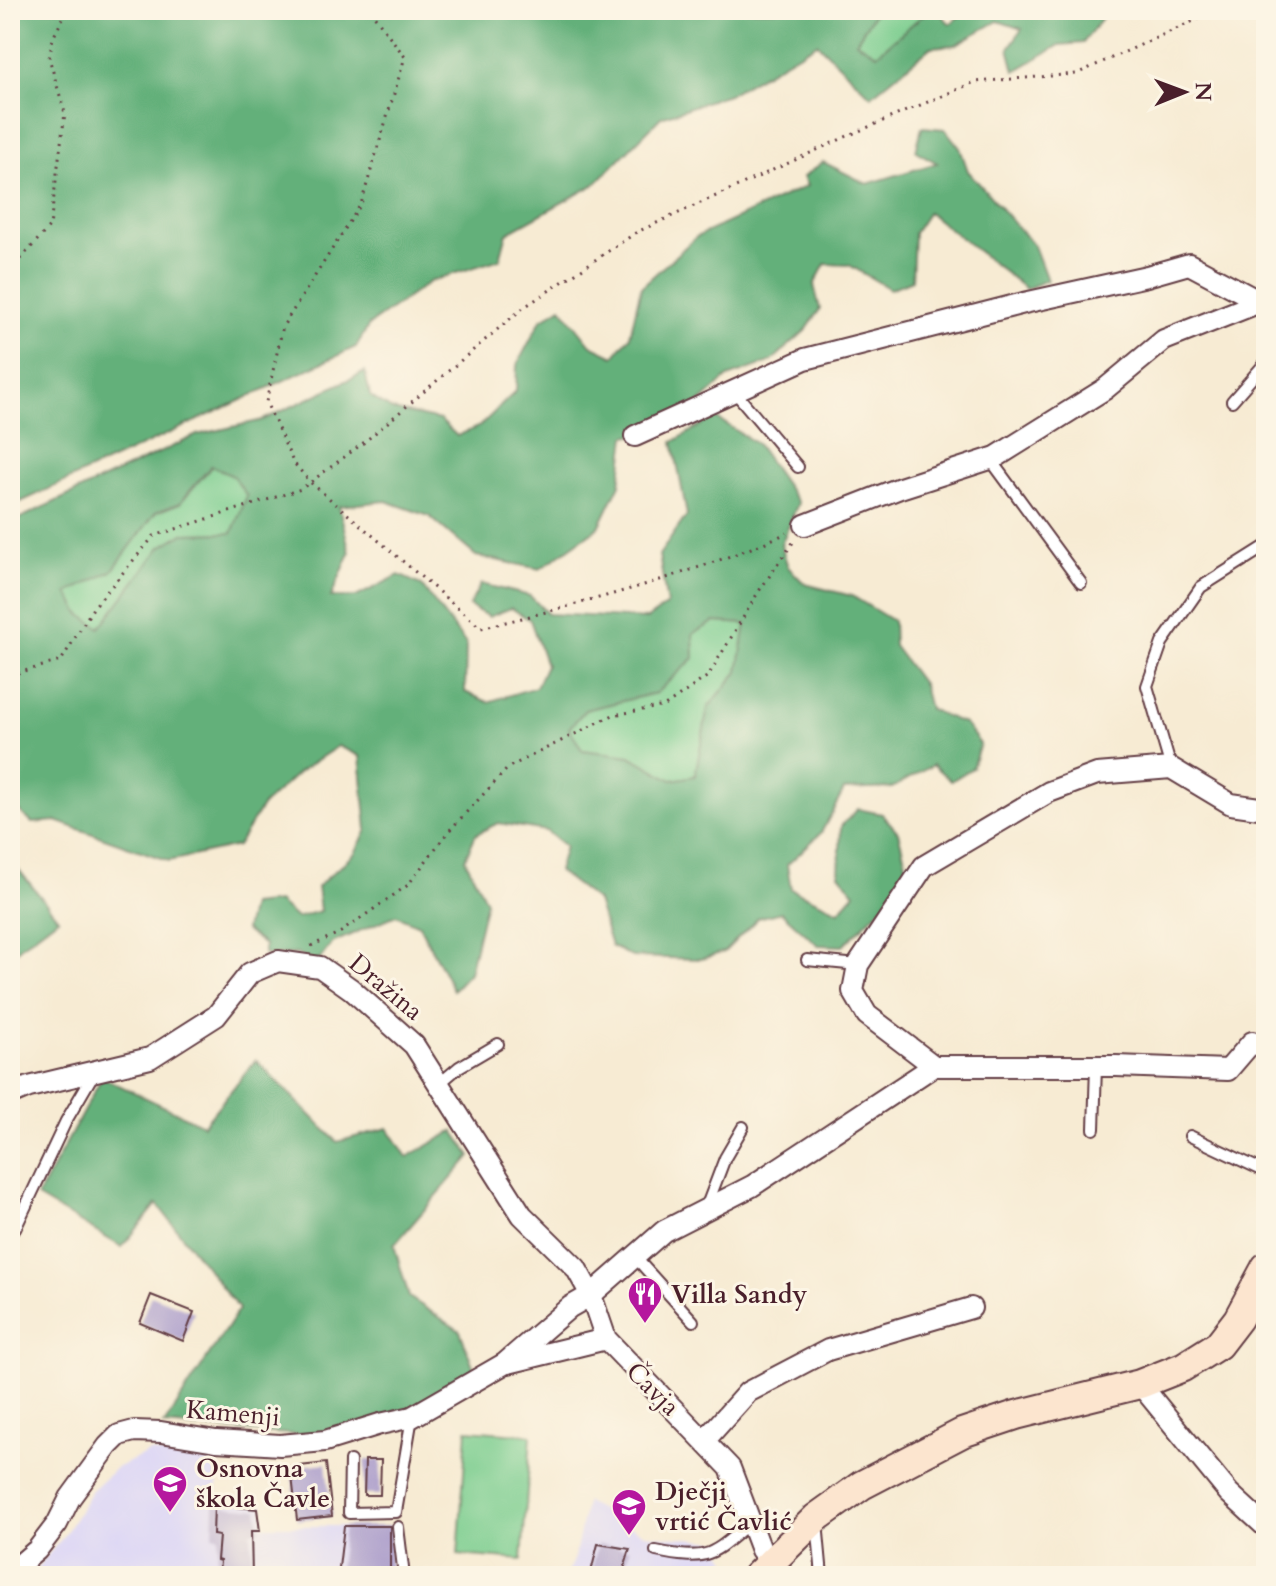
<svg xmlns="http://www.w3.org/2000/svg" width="1276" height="1586" font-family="Cardo,serif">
  <rect width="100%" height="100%" fill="#fcf5e5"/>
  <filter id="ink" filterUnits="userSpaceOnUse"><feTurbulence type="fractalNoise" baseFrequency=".0125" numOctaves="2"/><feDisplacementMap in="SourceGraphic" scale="16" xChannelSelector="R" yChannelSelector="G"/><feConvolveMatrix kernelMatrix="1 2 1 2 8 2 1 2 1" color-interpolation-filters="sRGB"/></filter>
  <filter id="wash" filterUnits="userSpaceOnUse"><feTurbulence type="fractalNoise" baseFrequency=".006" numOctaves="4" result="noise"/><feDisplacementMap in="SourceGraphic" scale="32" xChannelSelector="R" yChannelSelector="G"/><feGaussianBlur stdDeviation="1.8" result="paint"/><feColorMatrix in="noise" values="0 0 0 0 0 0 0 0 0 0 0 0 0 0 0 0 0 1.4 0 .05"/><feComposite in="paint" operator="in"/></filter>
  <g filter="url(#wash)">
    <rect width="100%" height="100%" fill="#f7ebd3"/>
    <path fill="#dcd6f6" d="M150,1452L216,1461L218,1501H263V1526H392L390,1576H30L64,1536L91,1491L116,1468Z
      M586,1502L645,1534L716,1541L730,1566L722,1576H566L575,1556Z"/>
    <path fill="#7bcd8f" stroke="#62765d" stroke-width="2" d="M876,10H929L877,54L856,42Z
      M212,466L233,476L247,496L232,533L182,534L161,547L100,628L80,614L67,593L112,571L156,512L180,503Z
      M714,622L747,624L738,672L708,708L695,776L672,780L630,756L582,750L569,728L585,710L656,693L694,658L692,634Z
      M467,1430L531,1435L522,1560L458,1555Z"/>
    <path fill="#64b07a" stroke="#576852" stroke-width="2" fill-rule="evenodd" d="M10,10H876L856,42L877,54L929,10H937L950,24L967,10H1108L1083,43L1060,45L1015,71L1009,48L1022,29L998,21L955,45L931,47L871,96L817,43L731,93L661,117L594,185L507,233L500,259L431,281L369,325L356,347L10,507Z
      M922,127L945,129L960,148L968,171L1034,246L1047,280L1026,289L928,212L914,233L912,280L890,289L849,265L825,264L814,285L820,309L807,329L772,361L728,377L672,428L626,436L620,484L599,527L540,569L476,556L429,516L386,501L339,506L350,553L331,597H356L399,575L421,585L466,644L465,692L488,702L536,687L546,665L530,620L511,608L489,617L469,606L481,584L530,596L548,614L647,619L667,605L659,555L687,515L673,442L715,417L757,444L798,503L781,545L788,567L805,584L852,596L893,621L894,646L923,685L929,709L965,724L980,744L972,768L951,781L933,765L892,788L844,790L821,833L787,865L791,889L839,911L855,893L839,874L841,826L858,809L882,814L898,832L910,879L843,946L818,945L781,912L758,918L724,952L701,959L632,957L611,946L597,901L558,871L565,846L546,831L498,823L476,834L465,859L486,901L469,973L453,990L419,925L396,915L332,943L317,963L297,954L264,955V945L245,930L251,905L278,902L296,918L320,911L317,887L355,853L367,830L360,756L338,746L299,772L263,805L237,846L169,861L56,821L32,823L14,806H10V691L14,690L10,659V523L197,435L263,420L365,372L370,396L392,410L440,420L457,436L480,426L516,391L517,365L541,320L561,307L591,345L614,356L630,336L641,287L696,237L807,186L803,177L823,162L867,184L937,163L916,151ZM211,466L233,476L247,496L232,533L182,534L161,547L100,628L80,614L68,593L112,571L156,512L180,503ZM714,622L746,624L738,672L708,708L695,776L672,780L630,756L582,750L569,728L585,710L656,693L694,658L693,634Z
      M10,859L58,918L21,946L10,958Z
      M256,1060L337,1142L388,1128L407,1157L454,1131L471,1156L394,1245L409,1297L460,1331L476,1374L406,1411L316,1436L164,1425L239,1309L157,1204L122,1247L37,1197L102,1077L203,1125Z"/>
    <g id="blocks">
      <path fill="#afa1cc" d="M151,1295L194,1312L183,1341L140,1323Z
        M365,1460H381L380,1495H364Z
        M326,1463L332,1516L297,1520L291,1467Z
        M214,1505L257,1509L260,1531H251L252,1576H219L220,1561L217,1560L219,1536L213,1535Z
        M344,1526H390V1576H338Z
        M598,1544L630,1549L622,1576H590Z"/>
    </g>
  </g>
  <g filter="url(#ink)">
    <use href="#blocks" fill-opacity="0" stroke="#643e44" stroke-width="2"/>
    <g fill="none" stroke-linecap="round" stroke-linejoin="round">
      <g stroke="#643e44" stroke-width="14">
        <path id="lane" d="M734,391L798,467
          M1232,401L1266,362
          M990,459L1081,583
          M1171,768L1147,686L1162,643L1201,587L1266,546
          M807,960L858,965
          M439,1084L459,1067L498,1044
          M1094,1129L1096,1066
          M1190,1136L1266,1172
          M706,1208L725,1158L743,1127
          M15,1229L66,1121L94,1073
          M635,1257L693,1321
          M350,1461L349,1513L396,1512L412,1417
          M817,1522L822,1576
          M398,1527L404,1576
          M656,1551C710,1562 711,1555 751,1522"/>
      </g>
      <g stroke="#643e44" stroke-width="24">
        <path id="street" d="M635,436L805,359L1024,303L1147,276L1189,264L1266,305
          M805,525L900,488L996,457L1105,389L1164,340L1260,302
          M934,1066L867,1015L853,991L858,965L924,866L1049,792L1097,774L1171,768L1231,804L1266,809
          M10,1095L29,1087L150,1058L216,1016L250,973L278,961L320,967L351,989L414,1045L522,1215L576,1268L591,1295L570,1307L504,1364L412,1417L380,1424L325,1441L280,1445L216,1441L161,1432L134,1431L119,1435L108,1446L70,1498L57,1524L37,1550L10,1573
          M508,1363L606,1339
          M1140,1384L1229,1493L1266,1527
          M705,1440L748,1392L828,1350L971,1308
          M770,1561L761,1550L730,1468L606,1339L591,1295L664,1231L752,1186L934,1066H1116L1228,1070L1252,1042L1266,1049"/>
      </g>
      <g stroke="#643e44" stroke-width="32">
        <path id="secondary" d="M757,1576L816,1518L862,1485L962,1433L1016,1415L1140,1384L1183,1367L1218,1345L1238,1319L1266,1267"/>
      </g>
      <path stroke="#643e44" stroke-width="3" stroke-dasharray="2 6" stroke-linecap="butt" d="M370,10L405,57L361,204L283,326L266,402L293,462L310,482L481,628C585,603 689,576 787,533
        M10,271L50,226L65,113L49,58L53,38L63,18L71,10
        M10,675L61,661L93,608L154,536L301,489L362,444L523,308L637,232L852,134L975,82L1076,74L1218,10
        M311,946L341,932L408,885L447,833L509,767L613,715L665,706L708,676L759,591L794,541"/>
      <use href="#lane" stroke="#fff" stroke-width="10"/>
      <use href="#street" stroke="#fff" stroke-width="20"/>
      <use href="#secondary" stroke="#fce5cf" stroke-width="28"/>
    </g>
  </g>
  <defs>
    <g id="restaurant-pin" transform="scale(1.8)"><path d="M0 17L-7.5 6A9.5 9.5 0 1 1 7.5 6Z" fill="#b5179e" stroke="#fcf5e5"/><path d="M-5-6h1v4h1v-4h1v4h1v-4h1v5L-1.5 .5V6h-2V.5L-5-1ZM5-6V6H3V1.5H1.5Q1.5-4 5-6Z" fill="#fff"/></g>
    <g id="school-pin" transform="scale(1.8)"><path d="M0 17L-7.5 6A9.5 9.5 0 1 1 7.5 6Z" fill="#b5179e" stroke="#fcf5e5"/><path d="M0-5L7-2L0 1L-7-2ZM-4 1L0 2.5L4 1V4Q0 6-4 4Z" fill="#fff"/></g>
  </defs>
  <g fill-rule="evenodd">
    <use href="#restaurant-pin" x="645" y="1294"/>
    <use href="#school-pin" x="170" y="1483"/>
    <use href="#school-pin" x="629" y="1506"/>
  </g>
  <g text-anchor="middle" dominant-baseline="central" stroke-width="6" stroke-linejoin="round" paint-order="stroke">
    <g font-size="26" fill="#4a1f2b" stroke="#fcf5e5">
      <text transform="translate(386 987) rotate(40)">Dražina</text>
      <text transform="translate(653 1389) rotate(45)">Čavja</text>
      <text transform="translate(233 1413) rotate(5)">Kamenji</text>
    </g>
    <g font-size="26" font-weight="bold" fill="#4a1f2b" stroke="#fcf5e5" text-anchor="start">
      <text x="671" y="1294">Villa Sandy</text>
      <text x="196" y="1468">Osnovna<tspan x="196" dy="30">škola Čavle</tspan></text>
      <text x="655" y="1491">Dječji<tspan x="655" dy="30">vrtić Čavlić</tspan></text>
    </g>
  </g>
  <rect width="1276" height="1586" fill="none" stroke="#fcf5e5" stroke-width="40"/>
  <g transform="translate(1184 92) rotate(89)" stroke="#fcf5e5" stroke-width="6" paint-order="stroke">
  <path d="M0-6L14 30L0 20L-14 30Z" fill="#4a1f2b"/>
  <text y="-12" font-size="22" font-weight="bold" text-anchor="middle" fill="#4a1f2b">N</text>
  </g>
</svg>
